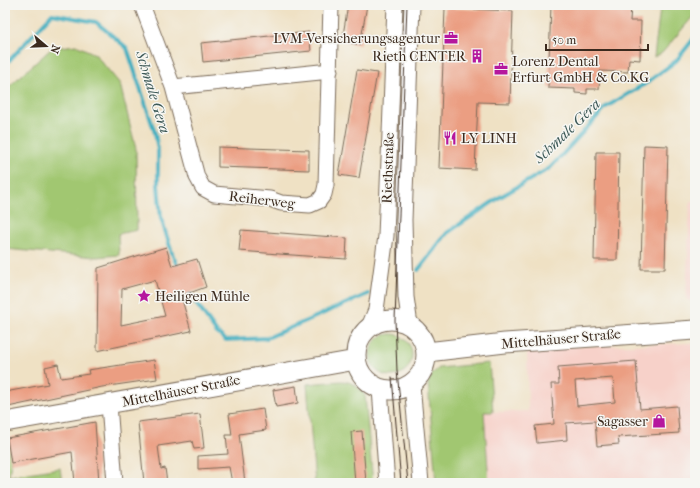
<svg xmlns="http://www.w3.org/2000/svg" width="700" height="488" font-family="'IM FELL French Canon',serif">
  <rect width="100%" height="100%" fill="#f6f6f2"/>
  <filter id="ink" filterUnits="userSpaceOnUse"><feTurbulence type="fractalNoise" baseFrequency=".025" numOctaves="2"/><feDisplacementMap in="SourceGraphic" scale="8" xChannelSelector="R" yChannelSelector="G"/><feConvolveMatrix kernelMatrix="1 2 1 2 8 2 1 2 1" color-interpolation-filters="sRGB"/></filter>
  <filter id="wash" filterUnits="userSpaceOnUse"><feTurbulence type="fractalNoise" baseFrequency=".012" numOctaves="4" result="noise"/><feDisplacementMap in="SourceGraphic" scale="16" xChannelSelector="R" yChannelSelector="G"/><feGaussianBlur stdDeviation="0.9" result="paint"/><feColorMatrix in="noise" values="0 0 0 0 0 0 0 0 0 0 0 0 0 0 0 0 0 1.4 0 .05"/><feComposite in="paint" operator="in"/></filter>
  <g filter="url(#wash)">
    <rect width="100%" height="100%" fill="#efe1c4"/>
    <path fill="#f7d1c9" d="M690,201H695V304L686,299Z
      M695,343V483H489L484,412L528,411L527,348Z"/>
    <path fill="#a1c771" stroke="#6e7848" d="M675,5H695V14L662,53L654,57L660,9Z
      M76,45L95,54L120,84L136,149L137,230L118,234L119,255L96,257L5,249V90L52,48Z
      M370 355a21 21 0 1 1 42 0a21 21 0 1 1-42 0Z
      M489,363L493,412H484L489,483H436L428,383L432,374L439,368Z
      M341,381C354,382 358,386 365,396L373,483H315L307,384Z
      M5,438H7L11,463L9,476L60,468L62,483H5Z"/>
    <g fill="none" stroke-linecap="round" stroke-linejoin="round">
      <path stroke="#42afc0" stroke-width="4" d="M5,65L52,14L96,22L127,48L155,133L158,150V185L161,218L173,256L179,269
        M418,270L447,233L500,197L550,168L606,107L645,84L676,61L695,37
        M186,289L217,333L226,340L267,338L368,294"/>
    </g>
    <g id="blocks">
      <path fill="#eb9e82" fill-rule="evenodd" d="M348,5H367L360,45L342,41Z
        M551,5H631L630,21H641L640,60L629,59L628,72L600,71L599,89H587V94L575,93V89L548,88Z
        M445,8L513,11L510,103L478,102L475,170L439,168Z
        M309,32L311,51L203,62L201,43Z
        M357,70L377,73L359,178L339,175Z
        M644,145L668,146L665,269H641Z
        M218,147L309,150V170L218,167Z
        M596,152H619L617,260H594Z
        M241,230L347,238L346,259L239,251Z
        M166,247L172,266L197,259L206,287L181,296L191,331L97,351L98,268ZM155,280L165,316L121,325L122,289Z
        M154,360L157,379L102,387L8,407L5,392L48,384L45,367L58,364L61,378L89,374L88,370Z
        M636,361L640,409L677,406L679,433L618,437L619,444L597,446L595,421L566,423L567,440L537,443L535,426L554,424L551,384H559L558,367ZM613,378L615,402L577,406L575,381Z
        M296,386L298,403L276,407L273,390Z
        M263,409L266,430L239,434L245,483H232L229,467L198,469V456L228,454L226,435H232L229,414Z
        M200,414L204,448L194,449L192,441L158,446L161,469L165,468L167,483H144L138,422Z
        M95,422L99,483H75L72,452L11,463L7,438Z
        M362,431L366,483H355L351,432Z"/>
    </g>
  </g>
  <g filter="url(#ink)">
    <use href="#blocks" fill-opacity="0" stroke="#7a6a58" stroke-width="1"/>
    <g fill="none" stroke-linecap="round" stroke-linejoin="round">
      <g stroke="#7a6a58" stroke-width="17">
        <path id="minor" d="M142,5L173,87L197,177L203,188L214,194L270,199L281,203L310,205L319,201L324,194L326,185L331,5
          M173,87L330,71
          M410,325L406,297L404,220L412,5
          M368,329L376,310L386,236L395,5
          M412,385L421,483
          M380,389L387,483
          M109,404L115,483"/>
      </g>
      <g stroke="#7a6a58" stroke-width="21">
        <path id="major" d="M356 355a35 35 0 1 1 70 0a35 35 0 1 1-70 0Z
          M427,352L505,343L695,330
          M5,422L356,360"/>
      </g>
      <use href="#minor" stroke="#fff" stroke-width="15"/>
      <use href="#major" stroke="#fff" stroke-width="19"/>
      <path stroke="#3b2a1e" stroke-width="1" d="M407,5L395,320L397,371L408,483
        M392,377L401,483"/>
    </g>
  </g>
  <defs>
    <g id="office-bare" transform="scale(1.08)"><path d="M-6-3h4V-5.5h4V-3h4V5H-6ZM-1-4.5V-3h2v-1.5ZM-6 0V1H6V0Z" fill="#b5179e" stroke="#f6f6f2" stroke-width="2.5" paint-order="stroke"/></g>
    <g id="building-bare" transform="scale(1.08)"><path d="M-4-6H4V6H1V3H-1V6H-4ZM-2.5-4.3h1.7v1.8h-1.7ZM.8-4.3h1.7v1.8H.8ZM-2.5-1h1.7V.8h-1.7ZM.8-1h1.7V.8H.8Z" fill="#b5179e" stroke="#f6f6f2" stroke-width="2.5" paint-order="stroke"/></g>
    <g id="restaurant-bare" transform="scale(1.08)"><path d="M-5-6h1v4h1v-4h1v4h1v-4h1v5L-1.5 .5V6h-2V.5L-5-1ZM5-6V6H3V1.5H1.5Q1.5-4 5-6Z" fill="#b5179e" stroke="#f6f6f2" stroke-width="2.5" paint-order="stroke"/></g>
    <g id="sight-bare" transform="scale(1.08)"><path d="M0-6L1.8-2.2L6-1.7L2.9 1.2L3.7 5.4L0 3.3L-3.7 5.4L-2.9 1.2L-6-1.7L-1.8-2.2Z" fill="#b5179e" stroke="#f6f6f2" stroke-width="2.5" paint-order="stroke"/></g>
    <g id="shop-bare" transform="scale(1.08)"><path d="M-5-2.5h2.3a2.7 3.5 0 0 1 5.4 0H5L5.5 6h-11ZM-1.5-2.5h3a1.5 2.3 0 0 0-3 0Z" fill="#b5179e" stroke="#f6f6f2" stroke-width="2.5" paint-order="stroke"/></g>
  </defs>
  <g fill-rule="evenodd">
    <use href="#office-bare" x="451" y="38"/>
    <use href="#building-bare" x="477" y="56"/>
    <use href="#office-bare" x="501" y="69"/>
    <use href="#restaurant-bare" x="450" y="138"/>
    <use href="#sight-bare" x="144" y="296"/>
    <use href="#shop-bare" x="659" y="421"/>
  </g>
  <g text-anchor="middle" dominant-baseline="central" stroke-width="3" stroke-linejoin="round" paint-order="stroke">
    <g font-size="14" fill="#3b2a1e" stroke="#f6f6f2" text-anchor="end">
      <text x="440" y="38">LVM-Versicherungsagentur</text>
      <text x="466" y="56">Rieth CENTER</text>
      <text x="512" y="61" text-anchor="start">Lorenz Dental<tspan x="512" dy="16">Erfurt GmbH &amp; Co.KG</tspan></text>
      <text x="461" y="138" text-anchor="start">LY LINH</text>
      <text x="155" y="296" text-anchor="start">Heiligen Mühle</text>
      <text x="648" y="421">Sagasser</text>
    </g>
    <g font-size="14" fill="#3b2a1e" stroke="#f6f6f2">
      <text transform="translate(388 168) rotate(-88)">Riethstraße</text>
      <text transform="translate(262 200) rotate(7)">Reiherweg</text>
      <text transform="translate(561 339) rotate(-5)">Mittelhäuser Straße</text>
      <text transform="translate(181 391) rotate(-11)">Mittelhäuser Straße</text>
    </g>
    <g font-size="15" font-style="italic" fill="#3d5957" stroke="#f6f6f2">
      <text transform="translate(153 92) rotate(73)">Schmale Gera</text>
      <text transform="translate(567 131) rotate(-44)">Schmale Gera</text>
    </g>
  </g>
  <rect width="700" height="488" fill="none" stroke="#f6f6f2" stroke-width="20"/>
  <g transform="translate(46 46) rotate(109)" stroke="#f6f6f2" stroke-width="3" paint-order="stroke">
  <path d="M0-3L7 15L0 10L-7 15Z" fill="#3b2a1e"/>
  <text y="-6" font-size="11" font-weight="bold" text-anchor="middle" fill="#3b2a1e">N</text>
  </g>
  <path d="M546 44v6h102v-6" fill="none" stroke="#3b2a1e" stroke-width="2"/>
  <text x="552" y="44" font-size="12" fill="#3b2a1e" stroke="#f6f6f2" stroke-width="3" paint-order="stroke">50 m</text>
</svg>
